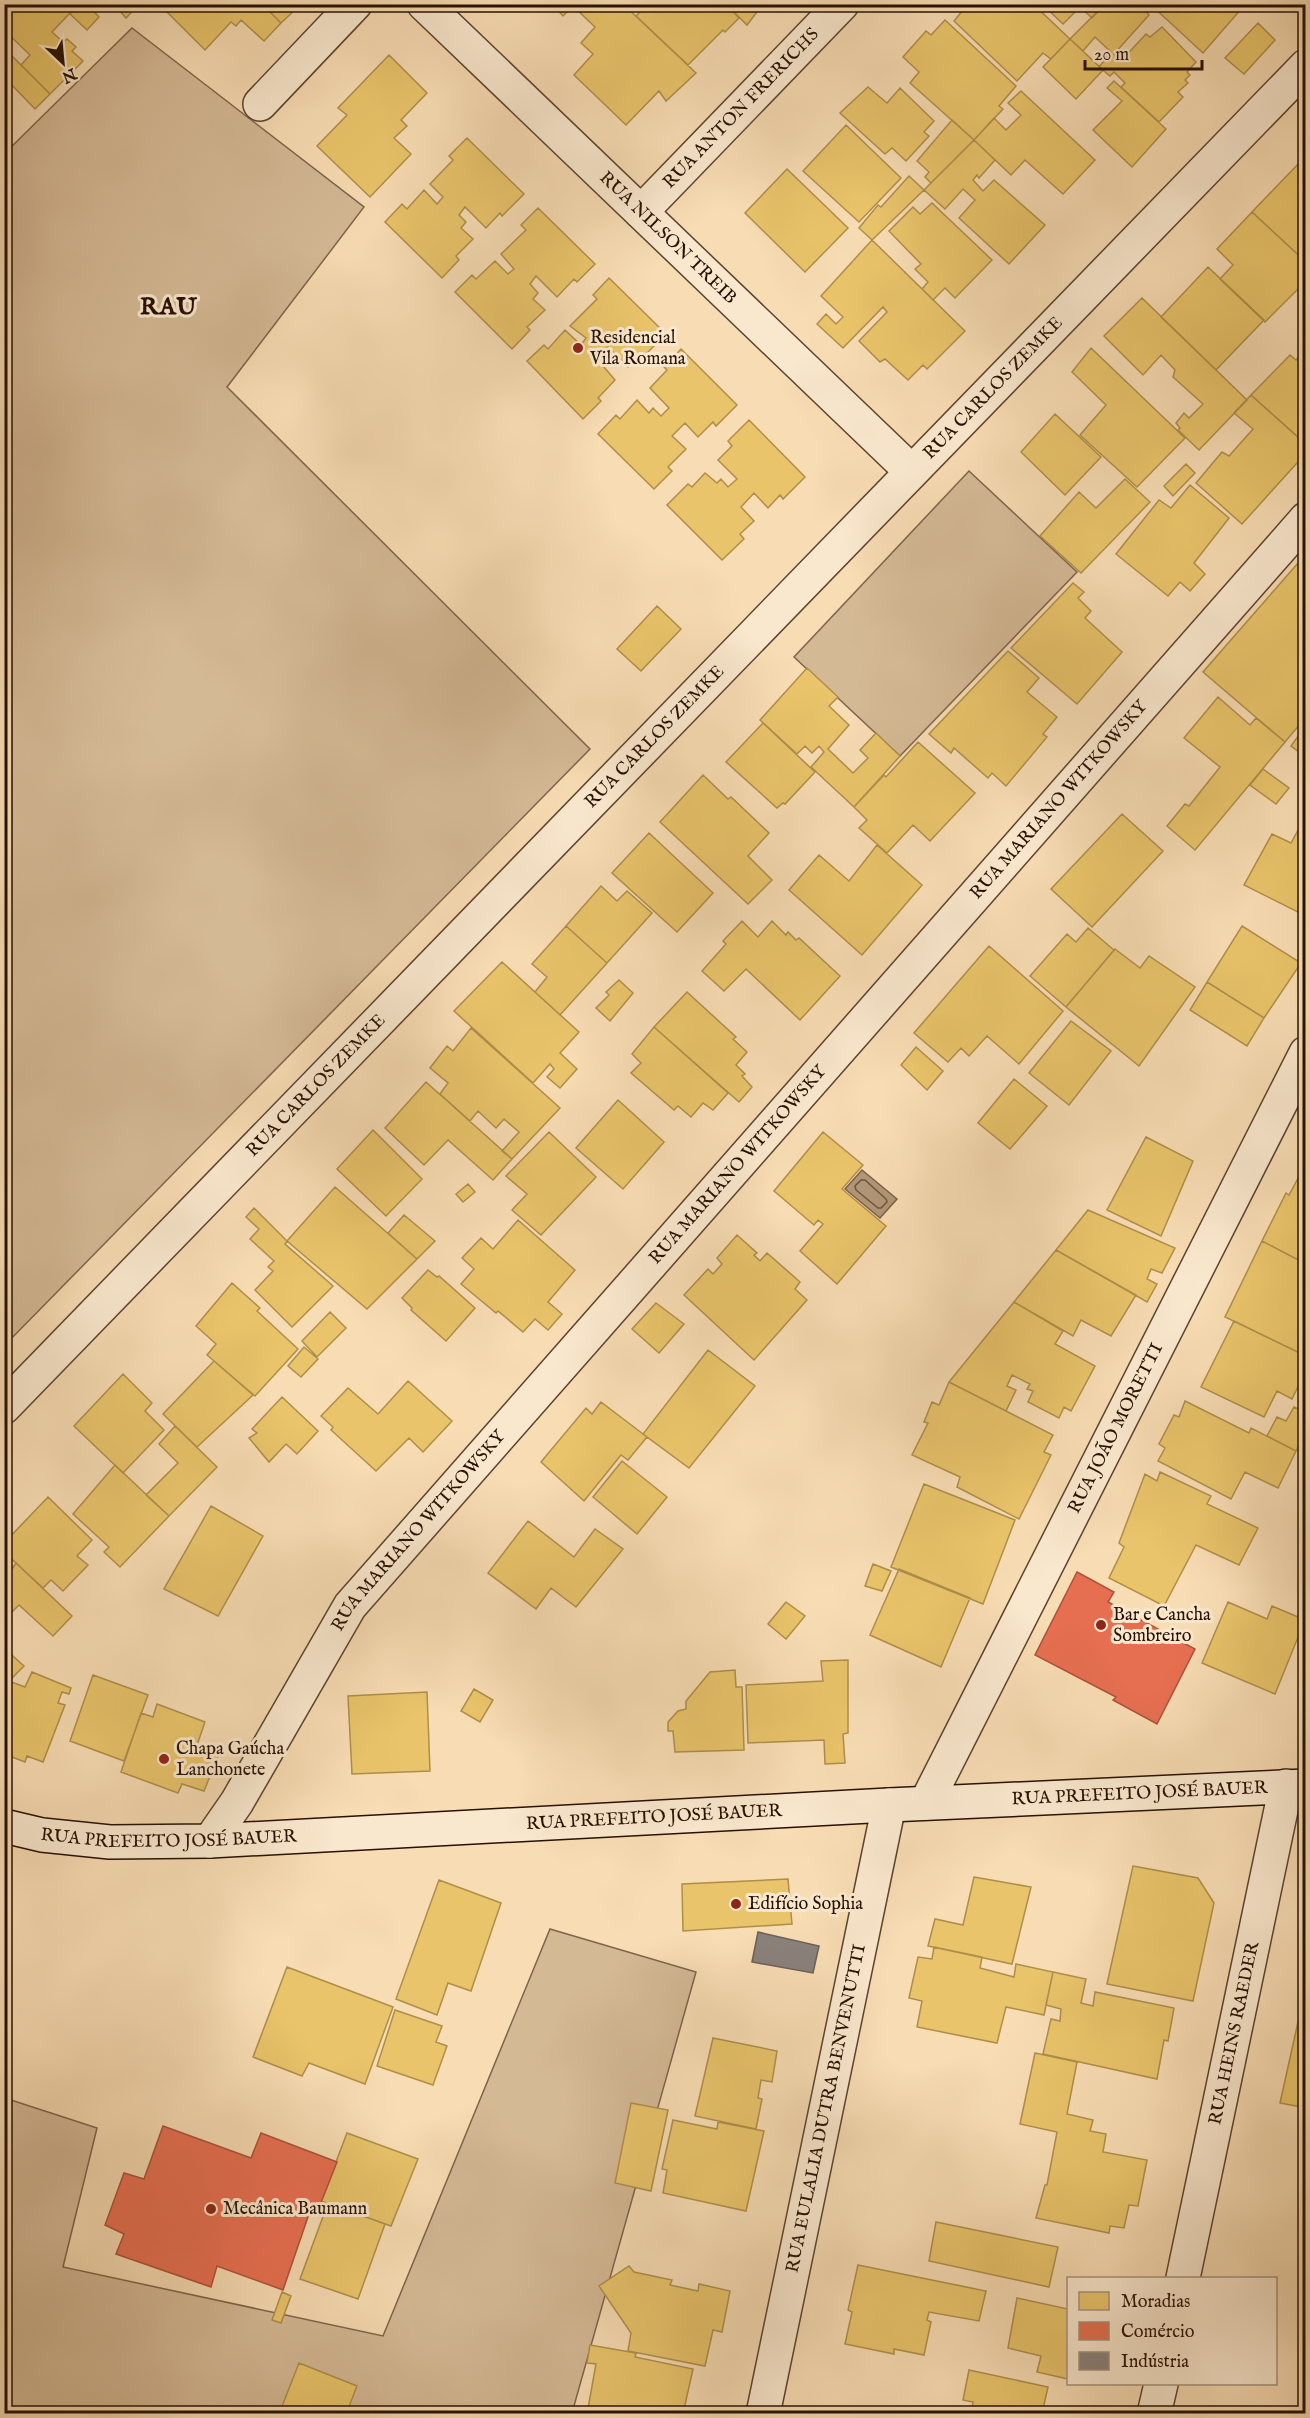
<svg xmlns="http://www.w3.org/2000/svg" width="1310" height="2418" font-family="'IM FELL English',serif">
  <rect width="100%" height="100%" fill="#f8dcb3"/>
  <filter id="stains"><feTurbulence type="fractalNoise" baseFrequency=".00333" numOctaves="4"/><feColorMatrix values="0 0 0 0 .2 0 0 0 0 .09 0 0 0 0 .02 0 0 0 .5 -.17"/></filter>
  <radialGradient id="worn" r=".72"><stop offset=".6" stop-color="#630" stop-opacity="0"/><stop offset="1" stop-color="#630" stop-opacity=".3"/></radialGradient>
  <path fill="#d4b995" stroke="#7d644c" stroke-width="1.5" d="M132,28L364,207L227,387L590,749L5,1345V153Z
    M969,471L1077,572L900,756L794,657Z
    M550,1929L696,1972L572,2413L5,2414V2098L97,2128L63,2267L383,2336Z"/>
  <path fill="#b19777" stroke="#796148" stroke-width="1.5" d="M862,1170L897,1199L880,1218L845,1189Z"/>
  <path fill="#e9c46a" stroke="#ae8e4b" stroke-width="1.5" d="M4,4H61L70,13L52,32L63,42L67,39L76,47L72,51L83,61L50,94L21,65L30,55L4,30Z
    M79,4H87L99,17L87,30L70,14Z
    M114,4H139L126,18Z
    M159,4H262L281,23L264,41L241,20L236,26L231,22L205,50Z
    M262,4H297L299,6L281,23Z
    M552,4H575L563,16Z
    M575,4H623L696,73L666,101L659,91L626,125L574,75L593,54L581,43L595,27L573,6Z
    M648,4H726L739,18L725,32L723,30L688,65L636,16Z
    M726,4H763L747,25Z
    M968,4H1033L1070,39L1051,59L1043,53L1017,81L954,21Z
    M1042,4H1105L1092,18L1080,7L1063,24Z
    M1105,4H1139L1149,15L1114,54L1121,61L1146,34L1150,37L1162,27L1196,62L1187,72L1190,75L1185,80L1188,83L1178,92L1183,97L1159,122L1121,87L1125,83L1114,72L1110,76L1099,67L1111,52L1095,37L1083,51L1070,39Z
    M1150,4H1239L1242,8L1203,53Z
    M945,20L1016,86L999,106L1003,109L974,140L910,83L919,72L903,57L926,31L931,35Z
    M1258,23L1275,40L1244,74L1225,58Z
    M1070,39L1103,70L1076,99L1043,67Z
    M4,48L50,94L35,109L6,79L4,81Z
    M389,55L427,93L401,120L407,126L394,138L411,154L370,197L317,146L347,115L338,108Z
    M1114,81L1166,129L1132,167L1093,130L1122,101L1107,88Z
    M868,87L887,103L900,88L934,121L924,132L929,136L906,161L892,148L885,154L840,113Z
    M1021,91L1095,160L1063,194L1025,160L1011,175L974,140L994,118L1006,130L1021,115L1008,103Z
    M952,120L974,140L931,183L925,177L929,172L917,161Z
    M846,125L901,178L859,222L803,171Z
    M467,138L524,194L502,216L500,213L486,228L465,207L459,215L466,222L461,228L473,239L456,256L459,260L442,278L385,222L402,204L407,209L424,190L437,204L443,197L430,184L453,160L449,156Z
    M974,140L995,160L979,178L977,175L973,180L983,191L994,180L1045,225L1009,264L959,218L975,200L963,189L945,209L924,190Z
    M1301,161L1306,166V262L1252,212Z
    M787,169L848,228L805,272L745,213Z
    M909,176L924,190L872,240L859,228L878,205L881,207Z
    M932,203L992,260L955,298L945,288L933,300L922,289L928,282L915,269L921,264L889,231L913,207L920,214Z
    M538,208L595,264L577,282L574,279L557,297L536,276L530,284L538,293L533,299L545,310L527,327L530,330L512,349L455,292L472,275L476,279L495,261L508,274L514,269L501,254L526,230L521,225Z
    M538,208L595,264L577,282L574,279L557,297L536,276L530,284L538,293L533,299L545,310L527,327L530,330L512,349L455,292L472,275L476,279L495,261L508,274L514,269L501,254L526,230L521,225Z
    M1252,212L1306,262V281L1265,322L1220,279L1233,265L1217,249Z
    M872,240L965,331L927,369L923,365L908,380L885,359L880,362L859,341L887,312L883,307L843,348L817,324L826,314L836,324L843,317L821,296Z
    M1208,267L1264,320L1216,370L1161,317Z
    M609,278L666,334L643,357L640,354L628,367L608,347L601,353L610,362L604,367L615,380L598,398L601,401L583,419L527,361L544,345L548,349L565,330L581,345L586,338L570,326L597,299L593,295Z
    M609,278L666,334L643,357L640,354L628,367L608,347L601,353L610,362L604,367L615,380L598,398L601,401L583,419L527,361L544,345L548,349L565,330L581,345L586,338L570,326L597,299L593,295Z
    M1142,298L1247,400L1199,450L1178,430L1180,428L1176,423L1184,413L1189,418L1203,404L1173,377L1175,370L1161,355L1143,375L1104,336Z
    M1091,348L1185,438L1137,487L1080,435L1106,405L1072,372Z
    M681,349L737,405L716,426L713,422L698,437L685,423L672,436L686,449L668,467L672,471L654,489L598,434L616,415L620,419L637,400L649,413L653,408L661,416L669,408L650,388L667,370L664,367Z
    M681,349L737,405L716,426L713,422L698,437L685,423L672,436L686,449L668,467L672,471L654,489L598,434L616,415L620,419L637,400L649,413L653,408L661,416L669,408L650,388L667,370L664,367Z
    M1306,349V435L1301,440L1251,395L1290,355L1296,360Z
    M1251,395L1306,444V453L1242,524L1196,483L1222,452L1229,456L1253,429L1234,413Z
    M1055,414L1101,457L1065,495L1021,452Z
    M749,420L805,477L783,499L780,495L768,508L754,493L741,507L754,521L740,534L744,539L722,560L667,505L688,484L692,487L705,473L717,483L721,479L728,487L737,479L718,460L732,446L728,441Z
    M749,420L805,477L783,499L780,495L768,508L754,493L741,507L754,521L740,534L744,539L722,560L667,505L688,484L692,487L705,473L717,483L721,479L728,487L737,479L718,460L732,446L728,441Z
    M1186,464L1195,473L1173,496L1164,486Z
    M1125,479L1150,502L1081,573L1040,536L1079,492L1096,508Z
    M1190,485L1229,518L1194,563L1205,574L1190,591L1180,582L1168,596L1116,554L1159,500L1171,508Z
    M1298,563L1306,570V717L1285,742L1203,672Z
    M1073,583L1084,592L1078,598L1091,611L1085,618L1122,652L1077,704L1011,648Z
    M657,606L681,629L641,671L617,649Z
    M1008,651L1039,678L1027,692L1057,717L1043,734L1047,737L1006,786L992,773L988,778L954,748L951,753L929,734Z
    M807,668L838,697L829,706L849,725L828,749L853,773L868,758L860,750L876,733L900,756L854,807L811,767L824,752L819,746L812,753L805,746L797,754L760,720Z
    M1218,697L1250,725L1256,718L1285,742L1195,850L1167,826L1185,804L1189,806L1220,767L1184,738Z
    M763,723L815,772L785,804L783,803L777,808L726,762Z
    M1306,725V757L1291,746Z
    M918,742L975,793L930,841L913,825L887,853L859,828L867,820L854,807L884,775L886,777Z
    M1263,769L1289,788L1276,804L1250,785Z
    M703,775L728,799L731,797L769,833L748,856L772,880L748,904L660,822Z
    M1122,814L1163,851L1092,927L1051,889Z
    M1122,814L1163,851L1092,927L1051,889Z
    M1302,823L1306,825V916L1244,885L1272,834L1291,843Z
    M649,833L713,893L677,932L612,873Z
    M877,845L922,885L862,955L789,890L819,855L849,881Z
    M601,886L617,901L627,891L652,913L607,963L566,926Z
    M742,921L758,937L772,921L786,935L788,932L796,940L799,938L840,976L800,1020L746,969L724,991L702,971L726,944L723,941Z
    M566,926L607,963L560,1015L535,992L547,977L532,964Z
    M1242,926L1301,963L1264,1018L1207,982Z
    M1088,928L1114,950L1066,1007L1030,976L1067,934L1076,942Z
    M1088,928L1114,950L1066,1007L1030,976L1067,934L1076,942Z
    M989,946L1063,1011L1019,1064L987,1036L969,1056L961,1048L948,1062L914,1033Z
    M1115,949L1140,968L1149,956L1195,987L1139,1066L1066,1007Z
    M502,962L579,1032L560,1053L577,1069L560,1088L547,1077L554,1069L550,1064L533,1083L454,1011Z
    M619,980L633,993L610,1021L596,1008L609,995L606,992Z
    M1207,982L1264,1018L1247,1046L1190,1010Z
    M687,992L736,1037L733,1039L747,1052L736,1065L745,1074L742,1076L752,1087L739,1102L654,1027Z
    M1071,1021L1111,1051L1069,1105L1029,1073Z
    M654,1027L728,1093L713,1110L703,1103L691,1117L678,1106L674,1110L631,1073L641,1063L632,1054Z
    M471,1028L560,1108L512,1159L502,1151L519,1132L504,1119L496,1128L478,1111L470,1121L440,1094L448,1083L430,1068L447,1046L453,1051Z
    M916,1047L943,1071L927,1090L901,1065Z
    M1014,1079L1047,1106L1010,1149L978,1123Z
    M426,1082L512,1159L493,1180L448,1140L424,1165L385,1128Z
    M618,1100L664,1142L623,1189L576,1148Z
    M373,1130L422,1179L386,1216L337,1169Z
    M549,1132L596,1177L541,1235L512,1210L527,1194L506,1176Z
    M823,1132L863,1165L842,1189L886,1226L837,1284L800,1251L823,1224L818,1220L814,1225L774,1191Z
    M1146,1137L1193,1161L1161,1236L1107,1210Z
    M1303,1169L1306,1171V1264L1262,1241L1286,1193L1289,1195Z
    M468,1184L475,1192L463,1202L456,1194Z
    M335,1187L417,1259L367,1309L287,1241Z
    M254,1208L287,1241L285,1244L333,1286L292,1327L255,1290L273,1271L268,1267L274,1261L250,1239L259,1229L246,1217Z
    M1088,1210L1175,1248L1162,1273L1151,1269L1147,1279L1157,1284L1147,1302L1056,1250Z
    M404,1215L435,1241L417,1259L388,1233Z
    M518,1220L575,1270L548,1302L562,1314L548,1330L535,1319L523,1332L498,1311L496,1313L461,1284L474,1269L462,1258L481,1238L493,1249Z
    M737,1235L757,1253L754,1255L760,1261L767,1253L800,1282L795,1289L807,1300L754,1360L684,1295L708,1269L713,1274L722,1264L717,1258Z
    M1262,1241L1306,1264V1356L1225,1317Z
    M1056,1250L1136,1295L1111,1336L1081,1320L1073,1336L1014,1302Z
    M428,1270L437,1277L439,1276L475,1308L446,1341L411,1310L412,1308L402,1298Z
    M232,1283L260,1308L257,1311L298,1349L255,1396L207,1355L216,1344L196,1326Z
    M1014,1302L1063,1331L1055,1344L1095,1366L1071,1411L1064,1407L1059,1418L1028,1402L1033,1391L1027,1389L1030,1384L1012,1375L1007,1386L1016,1390L1006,1411L949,1382Z
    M656,1303L684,1324L659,1353L632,1329Z
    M330,1312L346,1328L317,1357L302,1341Z
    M1234,1321L1306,1356V1370L1292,1399L1277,1391L1264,1417L1201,1387Z
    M304,1347L318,1359L301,1377L288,1366Z
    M708,1350L755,1386L689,1468L643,1434Z
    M214,1361L253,1395L197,1447L163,1414Z
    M123,1374L152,1403L145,1411L164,1430L123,1473L74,1426Z
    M408,1381L452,1421L423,1452L409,1438L376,1471L331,1430L333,1427L321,1416L348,1388L378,1414Z
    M949,1382L1053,1435L1044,1452L1051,1455L1019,1519L957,1487L960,1477L912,1455L928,1423L924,1422L932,1402L939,1405Z
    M282,1397L318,1431L297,1454L286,1444L269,1462L249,1438L257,1433L252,1429Z
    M1185,1401L1249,1433L1251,1428L1296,1451L1278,1488L1245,1472L1231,1499L1158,1461L1165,1448L1159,1444L1174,1415L1179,1417Z
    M601,1402L647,1437L628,1460L621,1455L584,1501L541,1462L586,1408L592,1414Z
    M1294,1407L1306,1413V1432L1296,1451L1267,1436L1277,1417L1286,1421Z
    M175,1426L217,1467L169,1516L146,1495L178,1463L159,1444Z
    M622,1461L667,1497L637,1534L593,1497Z
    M115,1465L169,1516L120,1567L104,1552L109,1547L73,1514Z
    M1160,1472L1211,1496L1207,1504L1258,1528L1239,1565L1196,1545L1164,1606L1109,1578L1124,1547L1119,1543L1145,1474L1157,1481Z
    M924,1484L1015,1520L983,1604L891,1567Z
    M48,1497L92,1540L77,1556L88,1565L63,1591L51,1580L43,1588L4,1552V1543Z
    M211,1506L263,1536L218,1616L164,1589Z
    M528,1521L574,1557L595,1529L623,1549L576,1607L551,1588L536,1609L488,1573Z
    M4,1562L12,1569L16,1563L72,1616L53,1636L19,1605L4,1620Z
    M873,1564L891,1571L882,1591L865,1586Z
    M899,1569L970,1598L941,1667L870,1635Z
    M786,1602L805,1616L786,1639L768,1624Z
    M1228,1602L1267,1619L1272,1606L1305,1620L1275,1694L1202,1663Z
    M4,1648L24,1666L4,1686Z
    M848,1660V1733L843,1734L845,1763L825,1764L824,1740L748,1743L746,1685L823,1681L821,1661Z
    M735,1670L736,1687H742L744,1750L675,1752L673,1731H668V1722L678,1711L686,1709V1701L710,1672Z
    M32,1672L71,1688L69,1694L62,1692L58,1703L65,1705L43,1762L27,1756L25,1762L4,1754V1686L9,1681L25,1687Z
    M93,1675L148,1695L124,1761L70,1741Z
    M474,1689L493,1700L480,1722L461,1711Z
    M427,1692L430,1771L352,1774L348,1696Z
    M157,1704L205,1722L197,1745L219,1754L204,1791L182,1784L178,1793L121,1772L141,1713L153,1717Z
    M1133,1866L1198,1878L1214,1903L1193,2001L1107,1984Z
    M974,1877L1031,1887L1012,1964L928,1946L935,1919L963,1925Z
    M788,1879L792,1924L683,1931L682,1884Z
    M439,1880L501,1903L471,1991L448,1983L437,2015L396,1999Z
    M934,1947L982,1957L980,1968L1014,1977L1016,1964L1053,1972L1044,2015L1006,2007L997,2043L917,2027L922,2001L909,1998L918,1957L932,1959Z
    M287,1967L393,2007L365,2084L309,2063L302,2076L253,2057Z
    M1053,1972L1086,1979L1081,2003L1093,2006L1095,1992L1174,2008L1168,2041L1164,2040L1157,2079L1043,2054L1051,2019L1060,2021L1061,2009L1046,2005Z
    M395,2010L442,2026L436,2042L447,2046L433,2085L377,2066Z
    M1298,2022L1306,2024V2108L1280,2103Z
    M713,2038L777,2051L772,2082L761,2080L758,2098L762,2099L756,2129L695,2116Z
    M1035,2053L1077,2062L1067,2114L1093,2120L1090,2131L1106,2134L1103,2152L1147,2160L1138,2206L1129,2205L1124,2228L1110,2226L1109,2233L1036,2218L1045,2185H1047L1057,2132L1020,2124Z
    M631,2103L668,2110L651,2191L615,2183Z
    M673,2120L717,2129L718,2122L764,2131L746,2211L663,2193L667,2170L662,2169Z
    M347,2133L418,2159L391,2226L321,2201Z
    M328,2203L385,2224L358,2299L300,2279Z
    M936,2222L1058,2247L1049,2287L929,2261Z
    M858,2265L986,2291L979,2321L929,2312L927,2320L931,2322L924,2355L894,2349V2354L845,2344L852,2312L848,2310Z
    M629,2266L634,2272L672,2280L670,2285L698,2291L699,2284L730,2291L722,2332L713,2330L705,2366L628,2351L631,2333L599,2286Z
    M282,2292L291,2296L281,2323L272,2320Z
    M1017,2298L1068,2309V2379L1037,2372L1041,2356L1008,2348Z
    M590,2345L636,2353L635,2357L693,2369L683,2414H587L596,2364L587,2363Z
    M299,2363L357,2386L346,2414H279Z
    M969,2370L1048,2387L1043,2409L1059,2414H971L973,2402L963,2400Z"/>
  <path fill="#e76f51" stroke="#ad5239" stroke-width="1.5" d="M1077,1572L1114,1592L1108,1602L1195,1649L1157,1724L1113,1700L1116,1697L1035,1655Z
    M163,2126L251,2158L261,2133L337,2162L318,2210L311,2208L283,2290L217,2266L211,2287L116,2254L124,2234L105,2225L124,2173L144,2179Z"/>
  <path fill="#8a817c" stroke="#6c5f57" stroke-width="1.5" d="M758,1932L819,1946L813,1973L752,1962Z"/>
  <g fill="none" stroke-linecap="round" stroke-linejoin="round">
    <path stroke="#6c543c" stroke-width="1.5" d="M861,1180H865L886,1199L887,1202L881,1208H878L856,1190L855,1186Z"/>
    <g stroke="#5a432e" stroke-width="36">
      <g id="street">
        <path id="s1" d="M424,4L911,471"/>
        <path d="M260,104L355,4"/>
        <path id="s2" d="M641,212L842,4"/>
        <path id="s3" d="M4,1407L1306,66"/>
        <path id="s4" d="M926,1803L1306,1053"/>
        <path id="s5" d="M210,1841L237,1802L350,1606L1306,519"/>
        <path id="s6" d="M1183,2278L1286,1786"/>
        <path id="s7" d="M763,2414L889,1805"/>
        <path d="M1154,2414L1161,2384"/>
      </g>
    </g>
    <g stroke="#261002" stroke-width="36">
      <g id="secondary">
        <path id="s8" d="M4,1826L42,1835L110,1842L210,1841L889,1805L1306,1786"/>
      </g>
    </g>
    <use href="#street" stroke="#fae8ce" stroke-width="33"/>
    <use href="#secondary" stroke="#fae8ce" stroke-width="33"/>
  </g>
  <g fill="#8f2418" stroke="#fae8ce" stroke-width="2">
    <circle cx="578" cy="348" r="6"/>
    <circle cx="1101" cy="1625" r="6"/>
    <circle cx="164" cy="1759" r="6"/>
    <circle cx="736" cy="1904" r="6"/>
    <circle cx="211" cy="2209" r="6"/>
  </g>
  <g text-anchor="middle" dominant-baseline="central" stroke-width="6" stroke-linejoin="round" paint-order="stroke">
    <g font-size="18" fill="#261002" stroke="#fae8ce">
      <text stroke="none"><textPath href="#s2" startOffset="144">RUA ANTON FRERICHS</textPath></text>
      <text stroke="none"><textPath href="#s1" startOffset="338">RUA NILSON TREIB</textPath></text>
      <text stroke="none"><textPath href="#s3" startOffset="1420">RUA CARLOS ZEMKE</textPath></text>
      <text stroke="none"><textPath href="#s3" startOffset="934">RUA CARLOS ZEMKE</textPath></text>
      <text stroke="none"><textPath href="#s5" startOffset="1347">RUA MARIANO WITKOWSKY</textPath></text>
      <text stroke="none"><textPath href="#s3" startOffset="448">RUA CARLOS ZEMKE</textPath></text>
      <text stroke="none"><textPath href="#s5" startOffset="861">RUA MARIANO WITKOWSKY</textPath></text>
      <text stroke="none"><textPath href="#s4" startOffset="420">RUA JOÃO MORETTI</textPath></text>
      <text stroke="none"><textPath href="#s5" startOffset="375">RUA MARIANO WITKOWSKY</textPath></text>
      <text stroke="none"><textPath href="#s8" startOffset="1138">RUA PREFEITO JOSÉ BAUER</textPath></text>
      <text stroke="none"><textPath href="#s8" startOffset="652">RUA PREFEITO JOSÉ BAUER</textPath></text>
      <text stroke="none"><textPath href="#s8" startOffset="166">RUA PREFEITO JOSÉ BAUER</textPath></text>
      <text stroke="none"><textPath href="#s6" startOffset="250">RUA HEINS RAEDER</textPath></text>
      <text stroke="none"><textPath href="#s7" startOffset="312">RUA EULALIA DUTRA BENVENUTTI</textPath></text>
    </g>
    <g font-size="18" fill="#261002" stroke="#fae8ce" text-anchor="start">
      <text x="590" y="338">Residencial<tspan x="590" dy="21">Vila Romana</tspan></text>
      <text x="1113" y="1615">Bar e Cancha<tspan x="1113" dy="21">Sombreiro</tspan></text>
      <text x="176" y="1749">Chapa Gaúcha<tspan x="176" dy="21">Lanchonete</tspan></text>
      <text x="748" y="1904">Edifício Sophia</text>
      <text x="223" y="2209">Mecânica Baumann</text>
    </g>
    <g font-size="24" font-weight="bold" letter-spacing="1.5" fill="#261002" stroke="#fae8ce">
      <text x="169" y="307">RAU</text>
    </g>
  </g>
  <rect width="1310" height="2418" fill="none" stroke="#f8dcb3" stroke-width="24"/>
  <rect x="6" y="6" width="1298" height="2406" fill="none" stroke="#261002" stroke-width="3"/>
  <rect x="12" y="12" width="1286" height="2394" fill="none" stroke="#261002" stroke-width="1.5"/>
  <rect x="1067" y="2277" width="210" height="108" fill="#fae8ce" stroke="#a5927c" stroke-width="1.5"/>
  <rect x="1079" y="2292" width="30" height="18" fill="#e9c46a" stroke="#a5927c" stroke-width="1.5"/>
  <text x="1121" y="2307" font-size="18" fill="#261002">Moradias</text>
  <rect x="1079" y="2322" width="30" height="18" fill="#e76f51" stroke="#a5927c" stroke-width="1.5"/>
  <text x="1121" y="2337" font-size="18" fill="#261002">Comércio</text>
  <rect x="1079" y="2352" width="30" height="18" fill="#8a817c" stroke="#a5927c" stroke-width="1.5"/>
  <text x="1121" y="2367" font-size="18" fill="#261002">Indústria</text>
  <g transform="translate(63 63) rotate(154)" stroke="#fae8ce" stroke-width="4.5" paint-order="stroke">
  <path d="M0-4.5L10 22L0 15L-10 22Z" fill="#261002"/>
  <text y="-9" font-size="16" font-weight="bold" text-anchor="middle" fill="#261002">N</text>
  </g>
  <path d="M1085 60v9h117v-9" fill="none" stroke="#261002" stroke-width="3"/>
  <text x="1094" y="60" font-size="18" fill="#261002" stroke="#fae8ce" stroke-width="4.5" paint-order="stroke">20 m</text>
  <rect width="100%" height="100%" filter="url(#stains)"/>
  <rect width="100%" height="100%" fill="url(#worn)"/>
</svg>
